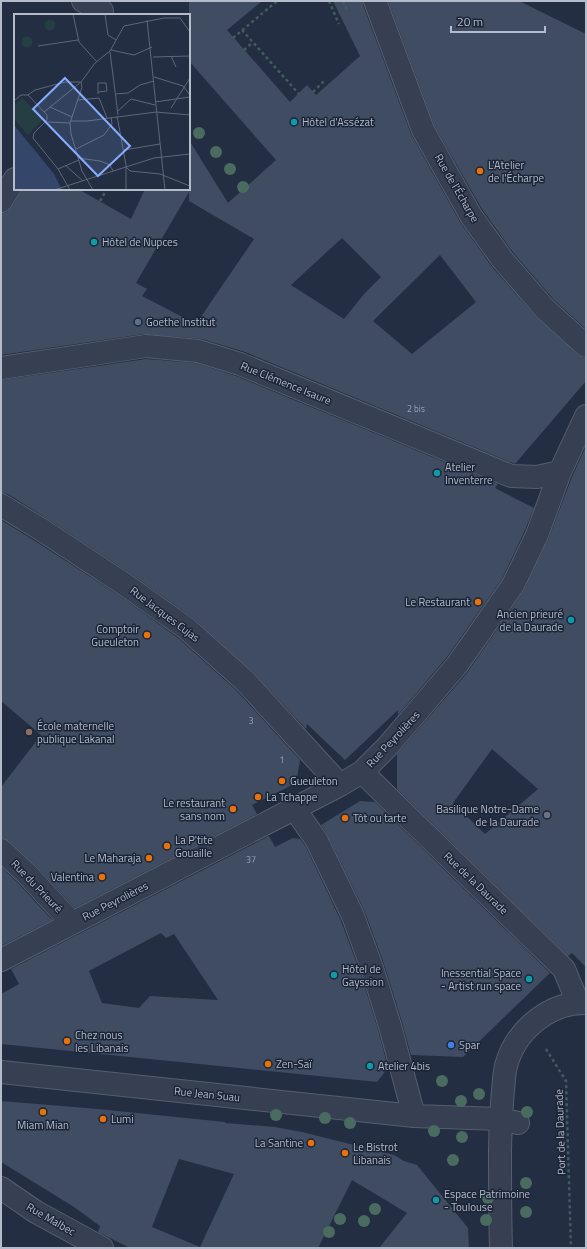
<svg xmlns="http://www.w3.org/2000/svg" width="587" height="1249" font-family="'Titillium Web',sans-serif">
  <rect width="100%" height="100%" fill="#232e42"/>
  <path fill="#3f4c62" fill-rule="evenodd" d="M189,1H262L227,30L290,102L307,85L316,95L360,56L333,1H363V5L411,134L460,222L492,267L536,317L578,355L583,358H586V381L515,464L245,352L202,339L144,334L1,355V213L7,212L11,208L23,189H78L131,219L145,189H189V140L228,203L276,160L189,61ZM189,192V201L254,239L196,324L142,296L147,289L136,283ZM342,238L381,277L364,294L344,319L291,285ZM440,255L476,302L412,354L373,321Z
    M388,1H519L586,34V329L554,300L512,251L482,209L434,125Z
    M146,359L196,363L236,376L498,484L495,488L534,508L525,530L502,579L447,657L398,715V710L345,760L307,724L306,729L253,672L193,618L134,576L49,520L8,494L1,493V380Z
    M586,446V967L572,953L568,956L397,789V754L467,673L523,592L548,540L572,477ZM492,749L538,789L485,834L453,803Z
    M1,520L35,541L120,596L178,638L236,690L300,760L296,783L252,805L257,814L75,908L35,865L9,841L4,838H1V787L41,735L1,701Z
    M360,801L375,802L550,973L463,1057L411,1055L402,1022L384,964L365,912L328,836L321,825Z
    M269,836L275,847L293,838L300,839L306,847L341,921L360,972L378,1029L388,1068L377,1082L1,1044V994L19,984L11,969ZM161,933L166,938L174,934L218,1000L150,996L139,1008L102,1003L89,971Z
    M1,867L18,883L52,920L1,946Z
    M1,1101L98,1109L225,1122V1123L275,1127L302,1132L394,1155L404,1161L417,1165L468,1228L469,1248H379L407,1213L352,1180L318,1248H130L98,1232L100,1226L74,1207L1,1162ZM179,1159L234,1174L200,1247L152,1227Z"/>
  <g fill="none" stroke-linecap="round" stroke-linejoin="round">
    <g stroke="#555e6f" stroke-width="24">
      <path id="minor" d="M83,1L102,11
        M375,1L423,130L471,216L502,259L545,309L586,346
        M1,201L15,179
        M1,368L146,346L198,351L240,364L511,476L537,477L560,472
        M1,505L42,530L127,586L186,628L245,681L340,785
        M362,772L564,969L578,1003
        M294,808L317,841L353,916L372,968L390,1026L414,1116
        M1,850L27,874L72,923
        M1,960L340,785L362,772L387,747L457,665L513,585L537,535L560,472L586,416
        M1,1072L414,1116L500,1119L518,1123
        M1,1188L36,1212L102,1248
        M501,1248C500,1216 500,1183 500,1151C500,1130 501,1110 503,1090C504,1082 504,1074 506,1066C515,1031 549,1002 586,1003"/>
    </g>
    <path stroke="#435b60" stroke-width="2.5" stroke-dasharray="3 3" stroke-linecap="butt" d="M329,1L339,24
      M343,1L347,10
      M242,30L299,94
      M233,38L277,1
      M244,50L253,42
      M313,92L324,81
      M144,189L145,190
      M100,201L107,189
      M546,1049L566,1081L571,1248"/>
    <use href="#minor" stroke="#374052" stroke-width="22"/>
  </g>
  <g fill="#4a6c60">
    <circle cx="199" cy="133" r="6"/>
    <circle cx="216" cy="152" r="6"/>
    <circle cx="230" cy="169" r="6"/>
    <circle cx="243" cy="187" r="6"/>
    <circle cx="442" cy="1081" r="6"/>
    <circle cx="479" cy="1094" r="6"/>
    <circle cx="461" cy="1101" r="6"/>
    <circle cx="527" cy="1112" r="6"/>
    <circle cx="276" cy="1115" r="6"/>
    <circle cx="325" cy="1118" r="6"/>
    <circle cx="350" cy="1123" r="6"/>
    <circle cx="434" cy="1131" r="6"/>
    <circle cx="462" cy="1137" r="6"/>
    <circle cx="453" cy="1160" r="6"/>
    <circle cx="526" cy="1183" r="6"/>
    <circle cx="488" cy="1198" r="6"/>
    <circle cx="375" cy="1209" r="6"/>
    <circle cx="526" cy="1212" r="6"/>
    <circle cx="340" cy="1219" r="6"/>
    <circle cx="486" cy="1220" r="6"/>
    <circle cx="364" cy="1221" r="6"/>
    <circle cx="329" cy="1232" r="6"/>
  </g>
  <g fill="#0f9aa8" stroke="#1c2537" stroke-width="1.5">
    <circle cx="294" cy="122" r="4"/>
    <circle cx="94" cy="242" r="4"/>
    <circle cx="437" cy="473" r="4"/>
    <circle cx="571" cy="620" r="4"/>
    <circle cx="334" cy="975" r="4"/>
    <circle cx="529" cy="979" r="4"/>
    <circle cx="370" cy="1066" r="4"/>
    <circle cx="436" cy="1200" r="4"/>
  </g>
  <g fill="#e8710a" stroke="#1c2537" stroke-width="1.5">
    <circle cx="480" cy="171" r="4"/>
    <circle cx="478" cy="602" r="4"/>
    <circle cx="147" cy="635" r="4"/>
    <circle cx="282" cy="781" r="4"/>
    <circle cx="258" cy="797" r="4"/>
    <circle cx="233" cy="809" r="4"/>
    <circle cx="345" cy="818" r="4"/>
    <circle cx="167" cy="846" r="4"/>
    <circle cx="149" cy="858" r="4"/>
    <circle cx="102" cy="877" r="4"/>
    <circle cx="67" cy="1041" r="4"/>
    <circle cx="268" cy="1064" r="4"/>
    <circle cx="43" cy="1112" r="4"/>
    <circle cx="103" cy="1119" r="4"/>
    <circle cx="311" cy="1143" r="4"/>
    <circle cx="345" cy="1153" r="4"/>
  </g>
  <circle fill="#5c6f8a" stroke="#1c2537" stroke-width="1.5" cx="138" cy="322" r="4"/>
  <circle fill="#8d6e63" stroke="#1c2537" stroke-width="1.5" cx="29" cy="732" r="4"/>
  <circle fill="#6b7280" stroke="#1c2537" stroke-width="1.5" cx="547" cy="815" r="4"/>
  <circle fill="#3f7fe0" stroke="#1c2537" stroke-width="1.5" cx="451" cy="1045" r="4"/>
  <g text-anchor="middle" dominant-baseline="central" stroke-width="3" stroke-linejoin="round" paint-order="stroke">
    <g font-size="9" fill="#97a0b2">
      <text x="416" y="408">2 bis</text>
      <text x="251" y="720">3</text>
      <text x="282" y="759">1</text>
      <text x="251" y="859">37</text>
    </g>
    <g font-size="11" fill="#b4bccc" stroke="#1c2537" text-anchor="start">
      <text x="302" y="122">Hôtel d'Assézat</text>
      <text x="488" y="165">L'Atelier<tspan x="488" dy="13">de l'Écharpe</tspan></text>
      <text x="102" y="242">Hôtel de Nupces</text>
      <text x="146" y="322">Goethe Institut</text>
      <text x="445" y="467">Atelier<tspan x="445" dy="13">Inventerre</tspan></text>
      <text x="470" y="602" text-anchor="end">Le Restaurant</text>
      <text x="563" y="614" text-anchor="end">Ancien prieuré<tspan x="563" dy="13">de la Daurade</tspan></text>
      <text x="139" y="629" text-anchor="end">Comptoir<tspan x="139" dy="13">Gueuleton</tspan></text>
      <text x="37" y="726">École maternelle<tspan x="37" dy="13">publique Lakanal</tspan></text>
      <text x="290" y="781">Gueuleton</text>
      <text x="266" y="797">La Tchappe</text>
      <text x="225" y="803" text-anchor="end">Le restaurant<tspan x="225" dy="13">sans nom</tspan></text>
      <text x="539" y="809" text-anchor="end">Basilique Notre-Dame<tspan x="539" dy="13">de la Daurade</tspan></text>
      <text x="353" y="818">Tôt ou tarte</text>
      <text x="175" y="840">La P'tite<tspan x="175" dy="13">Gouaille</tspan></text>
      <text x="141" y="858" text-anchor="end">Le Maharaja</text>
      <text x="94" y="877" text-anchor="end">Valentina</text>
      <text x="342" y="969">Hôtel de<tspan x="342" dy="13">Gayssion</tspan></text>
      <text x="521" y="973" text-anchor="end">Inessential Space<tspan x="521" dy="13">- Artist run space</tspan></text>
      <text x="75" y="1035">Chez nous<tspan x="75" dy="13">les Libanais</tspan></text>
      <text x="459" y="1045">Spar</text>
      <text x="276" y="1064">Zen-Saï</text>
      <text x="378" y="1066">Atelier 4bis</text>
      <text x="111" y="1119">Lumi</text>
      <text x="43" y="1125" text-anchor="middle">Miam Mian</text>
      <text x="303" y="1143" text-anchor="end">La Santine</text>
      <text x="353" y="1147">Le Bistrot<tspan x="353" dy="13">Libanais</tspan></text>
      <text x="444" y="1194">Espace Patrimoine<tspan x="444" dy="13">- Toulouse</tspan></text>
    </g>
    <g font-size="11" fill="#b4bccc" stroke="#1c2537">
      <text transform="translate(457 188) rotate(60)">Rue de l'Écharpe</text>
      <text transform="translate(286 383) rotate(22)">Rue Clémence Isaure</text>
      <text transform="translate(165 614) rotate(37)">Rue Jacques Cujas</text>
      <text transform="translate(393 739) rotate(-47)">Rue Peyrolières</text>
      <text transform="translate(476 883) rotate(44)">Rue de la Daurade</text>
      <text transform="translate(37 886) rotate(46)">Rue du Prieuré</text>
      <text transform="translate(115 901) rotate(-27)">Rue Peyrolières</text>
      <text transform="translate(207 1094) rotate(6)">Rue Jean Suau</text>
      <text transform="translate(560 1132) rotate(-92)">Port de la Daurade</text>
      <text transform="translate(51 1219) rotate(30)">Rue Malbec</text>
    </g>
  </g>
  <g transform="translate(14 14)">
    <rect width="176" height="176" fill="#232e42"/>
    <path d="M30.5 11a5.5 5.5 0 1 1 11 0a5.5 5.5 0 1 1-11 0ZM7.5 28a5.5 5.5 0 1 1 11 0a5.5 5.5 0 1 1-11 0ZM8,84L29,105L14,121L0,105V91Z" fill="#253e43"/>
    <path d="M0,111L40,160L48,176H0Z" fill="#344669"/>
    <path fill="none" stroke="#5d6779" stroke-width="1" d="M59,0L65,28L83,48M91,0L94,21L102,26M166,4L176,18M133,6L151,176M24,32L64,26M97,36L120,41L138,33M96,38L104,101M157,42L162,53M139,43L176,42M140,63L169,72L176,81M67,68L68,73L56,109L57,120L68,157L79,176M84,78L93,77L92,69H84V80M102,80L114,79L126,71L140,67M14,81L21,76L51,68H66M117,85L141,91M64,86L85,84L93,104M0,87L7,81H14L33,101V106L20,119L19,124L44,155L56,176M141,88L176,83M36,93L58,103M157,94L176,64M104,97L117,85M30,98L67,68L81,49L96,37L110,12L150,4H166M103,102L112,151V176M57,107H73L142,98L176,101M33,108L56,109M62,135L90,121L98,110L97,103M110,136L146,130M64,144L86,147L96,151L99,157M51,151L69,167M112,153L116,157L146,160L176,172M44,155L65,146M40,176L140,144L176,140"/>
    <path fill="#86acff" fill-opacity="0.15" stroke="#86acff" stroke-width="2" d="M51,64L116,132L84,162L19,95Z"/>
    <rect width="176" height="176" fill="none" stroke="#b4bccc" stroke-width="2"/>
  </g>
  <rect width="587" height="1249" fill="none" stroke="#b4bccc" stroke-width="4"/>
  <path d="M451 26v6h94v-6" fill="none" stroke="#b4bccc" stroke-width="2"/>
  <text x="457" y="26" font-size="12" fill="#b4bccc" stroke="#1c2537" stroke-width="3" paint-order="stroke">20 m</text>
</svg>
